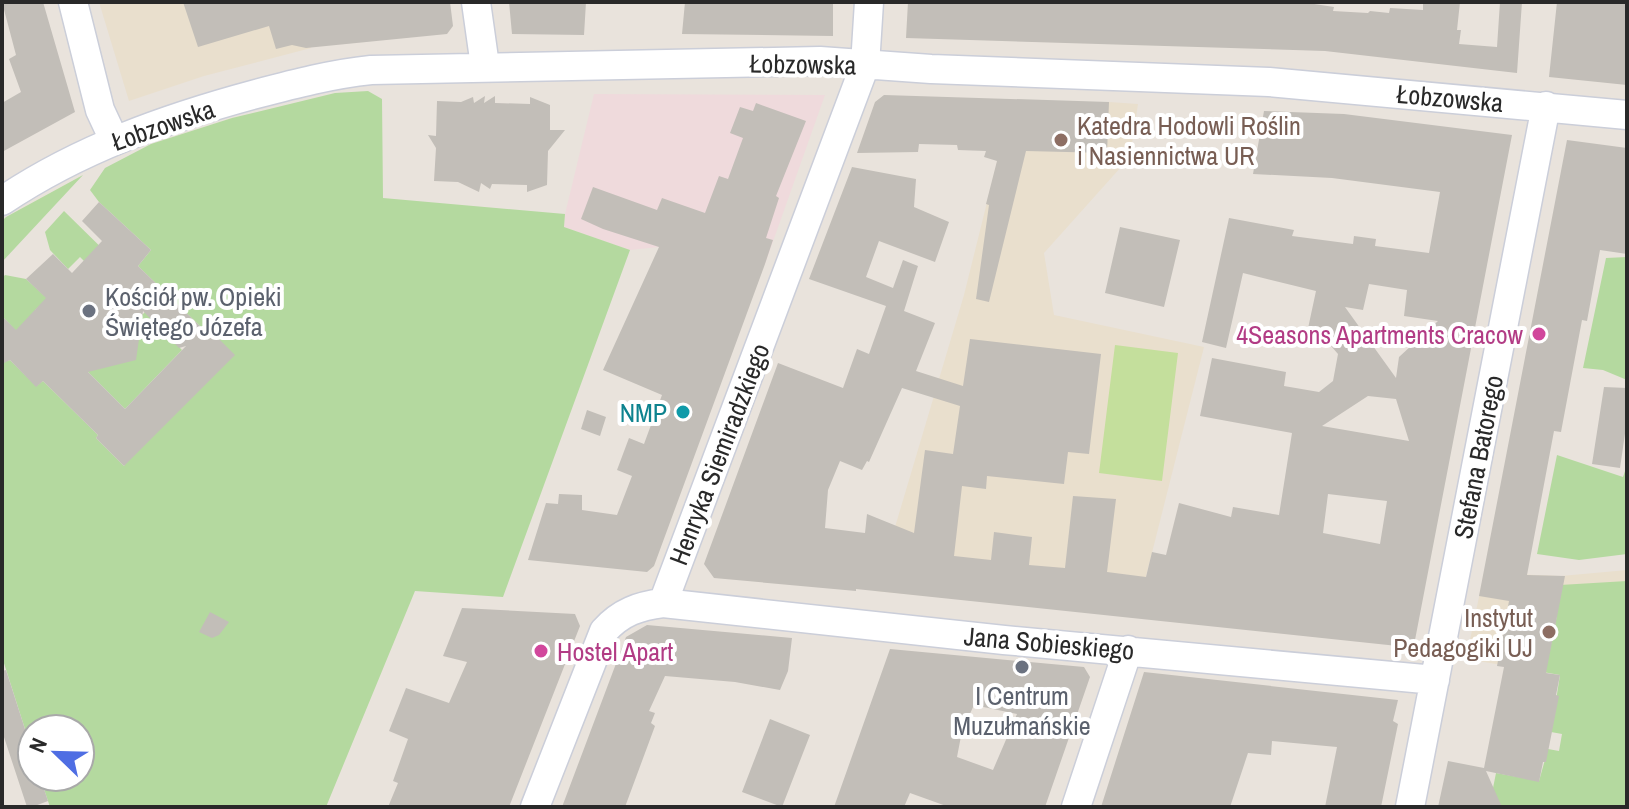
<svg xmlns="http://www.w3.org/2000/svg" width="1629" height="809" font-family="'Archivo Narrow',sans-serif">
  <rect width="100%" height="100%" fill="#e9e3dc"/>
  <path fill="#e9dfcd" d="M99,2H302L311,48L204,76L129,101Z
    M1109,102L1138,104L1130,157L1044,253L1054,315L1204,347L1136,616L876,591L964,295L1001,146Z
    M1627,570V686L1466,659L1484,573L1561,576Z"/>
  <path fill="#efdadc" d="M594,94L825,95L765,264L668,228L659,247L630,250L564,227L565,214Z"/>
  <path fill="#b4d99f" d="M368,91L382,99L383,198L565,214L564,227L630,250L503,597L415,591L326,807H50L40,777H80V729H32V751L2,657V356L7,361L10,360L36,386L43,381L98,435L96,438L124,466L203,329L138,266L151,250L99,202L90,190L105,168L151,144L232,118L335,93Z
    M83,175L2,262V221L6,217Z
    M64,211L118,264L103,280L80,257L68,269L50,250L45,232Z
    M1627,257V380L1603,370L1583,368L1606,258Z
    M5,275L26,279L48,299L35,310L36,352L2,316V278Z
    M145,312L182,350L125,409L87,371Z
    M1557,455L1623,477L1627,465V554L1579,560L1537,554Z
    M1627,581V807H1502L1490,803L1496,773L1539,781L1548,749L1559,751L1562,734L1551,732L1560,675L1543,672C1553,644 1558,615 1560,585Z"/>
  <path fill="#c4df9c" d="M1115,345L1178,353L1162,481L1099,473Z"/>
  <path fill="#c2beb8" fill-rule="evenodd" d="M2,2H43L75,112L2,152V103L21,92L9,59L16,55Z
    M183,2H450L453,26L447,34L306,48L292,45L276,49L269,26L198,47Z
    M509,2H586L584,35L512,34Z
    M685,2H833V36L682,34Z
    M908,2H1301L1334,7L1333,11L1368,13L1370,11L1389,13L1390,8L1423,10V2H1460L1457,30H1461L1459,44L1497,47L1500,2H1522L1517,73L1325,51L906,38Z
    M1557,2H1627V85L1549,77Z
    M884,95L1109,102L1107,153L1026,151L989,302L976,299L989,205L986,204L997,161L984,157L986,151L958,150L957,145L919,144L918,152L857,153L875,102Z
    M485,96L484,103L495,96V103L530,104V97L550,105V130H565L548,151L547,185L527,192V185L492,184L490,189L481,183L479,192L458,182L434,181L436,148L428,135L436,136L437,101L461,102L473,97L474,103Z
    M756,103L806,121L776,196L779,198L766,238L773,240L765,264L654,566L647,572L528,560L546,503L558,504L559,494L582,495V510L617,515L632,476L617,470L629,438L644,444L662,395L603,370L659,247L603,229L581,219L593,187L657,210L662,198L705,213L719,176L728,179L743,138L730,133L740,107L753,111Z
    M1264,111L1344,114L1512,135L1415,640L1407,647L856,589V591L714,578L704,564L778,363L843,388L857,349L869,354L886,306L809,279L852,167L916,179L914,207L949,222L935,262L879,241L866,277L893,288L903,260L918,266L904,311L935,323L916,371L963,386L970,339L1101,354L1089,454L1068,452L1064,484L987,476L986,489L962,486L954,556L991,560L994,532L1032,537L1029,565L1065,568L1073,496L1116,499L1107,572L1146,577L1152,552L1166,555L1179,503L1231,517L1233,507L1279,515L1292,433L1200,416L1212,358L1286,372L1284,386L1319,392L1333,381L1338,354L1324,338L1307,333L1316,291L1243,273L1226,348L1202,342L1229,218L1294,230L1292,236L1353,244L1354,236L1376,239L1375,246L1429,253L1440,192L1332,178L1253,174ZM1369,284L1407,290L1404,316L1438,321L1399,357L1396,378L1345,307L1363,310ZM902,388L960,406L953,454L925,450L914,533L867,514L865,533L825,528L828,490L840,461L862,470L867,461L869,462ZM1368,396L1396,399L1409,441L1322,426ZM1328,494L1387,501L1380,544L1323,533Z
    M1567,140L1627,148V254L1600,250L1587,321L1582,320L1561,432L1554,431L1527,575L1565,576L1546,673L1560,675L1556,695L1559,696L1546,762H1543L1539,782L1486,771L1502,807H1438L1448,761L1484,768L1504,667L1497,666L1509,601L1479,596Z
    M99,202L151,250L138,266L203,329L206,326L235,355L124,466L96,438L98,435L43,381L36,387L10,360L2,364V316L16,330L46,298L26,279L53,254L72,273L102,241L82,221ZM143,311L179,348L186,346L125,409L88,372L136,360Z
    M1120,227L1180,240L1164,307L1105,293Z
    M1604,387L1627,388V420L1620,468L1592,464Z
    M587,410L606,417L600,436L581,429Z
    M462,608L575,614L580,626L509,807H388L398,783L393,781L408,739L389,731L406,688L449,703L467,662L443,656Z
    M210,612L229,622L219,635L212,638L199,632Z
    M647,625L792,638L788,671L780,690L735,682L665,676L649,711L655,713L651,723L655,726L625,807H562L626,637Z
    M890,649L1084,667L1090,677L1045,807H949L910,793L904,807H834ZM974,705L1017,714L993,770L957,757L962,731Z
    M6,670L32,751V777H40L48,801L32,807H27L2,731V671Z
    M1144,672L1398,700L1393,721L1398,724L1381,807H1325L1337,747L1272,741L1271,755L1248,753L1230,807H1101Z
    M770,719L810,735L782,807L742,792Z"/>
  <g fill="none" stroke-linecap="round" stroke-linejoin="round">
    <g stroke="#cbced9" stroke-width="31">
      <path id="street" d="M73,2L100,110L114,140
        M476,2L485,66
        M2,201C79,149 167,118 256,94C294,84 332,74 371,70L820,61L931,69L1269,82L1627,115
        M663,603L865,65L869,2
        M535,807L604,631C621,612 639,606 663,603L1004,640L1435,680
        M1076,807L1128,650
        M1410,807L1546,106"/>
    </g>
    <use href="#street" stroke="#fff" stroke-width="28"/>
  </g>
  <g fill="#8d6e63" stroke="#fff" stroke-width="3">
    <circle cx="1061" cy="140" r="8"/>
    <circle cx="1549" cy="632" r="8"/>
  </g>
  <g fill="#6b7280" stroke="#fff" stroke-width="3">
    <circle cx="89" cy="311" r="8"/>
    <circle cx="1022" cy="667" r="8"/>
  </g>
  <g fill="#d1479c" stroke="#fff" stroke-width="3">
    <circle cx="1539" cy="334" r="8"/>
    <circle cx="541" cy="651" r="8"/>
  </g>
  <circle fill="#0f9aa8" stroke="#fff" stroke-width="3" cx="683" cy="412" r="8"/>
  <g text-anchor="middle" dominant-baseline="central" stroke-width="8" stroke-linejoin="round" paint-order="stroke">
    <g font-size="26" fill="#292929" stroke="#fff">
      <text transform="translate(803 64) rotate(1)">Łobzowska</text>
      <text transform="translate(1450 98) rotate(5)">Łobzowska</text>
      <text transform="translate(163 125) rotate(-19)">Łobzowska</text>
      <text transform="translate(719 454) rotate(-69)">Henryka Siemiradzkiego</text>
      <text transform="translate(1478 457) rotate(-79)">Stefana Batorego</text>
      <text transform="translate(1049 643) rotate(5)">Jana Sobieskiego</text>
    </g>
    <g font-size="26" fill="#785e54" stroke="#fff" text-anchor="start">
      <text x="1077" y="125">Katedra Hodowli Roślin<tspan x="1077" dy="30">i Nasiennictwa UR</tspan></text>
      <text x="1533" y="617" text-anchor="end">Instytut<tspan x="1533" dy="30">Pedagogiki UJ</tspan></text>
    </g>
    <g font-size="26" fill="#5b616d" stroke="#fff" text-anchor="start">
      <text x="105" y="296">Kościół pw. Opieki<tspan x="105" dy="30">Świętego Józefa</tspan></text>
      <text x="1022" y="695" text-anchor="middle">I Centrum<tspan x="1022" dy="30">Muzułmańskie</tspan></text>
    </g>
    <g font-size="26" fill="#b23c85" stroke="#fff" text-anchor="end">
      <text x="1523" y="334">4Seasons Apartments Cracow</text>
      <text x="557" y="651" text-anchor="start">Hostel Apart</text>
    </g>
    <g font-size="26" fill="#0d838f" stroke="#fff" text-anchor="end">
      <text x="667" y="412">NMP</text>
    </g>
  </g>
  <rect width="1629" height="809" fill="none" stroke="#292929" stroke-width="8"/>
  <g transform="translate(56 753) rotate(293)"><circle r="38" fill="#ffffff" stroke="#a9a9a9" stroke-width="2"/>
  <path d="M0-6L14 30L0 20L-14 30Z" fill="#4f6ee3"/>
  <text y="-12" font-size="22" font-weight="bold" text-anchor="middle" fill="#292929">N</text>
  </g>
</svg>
